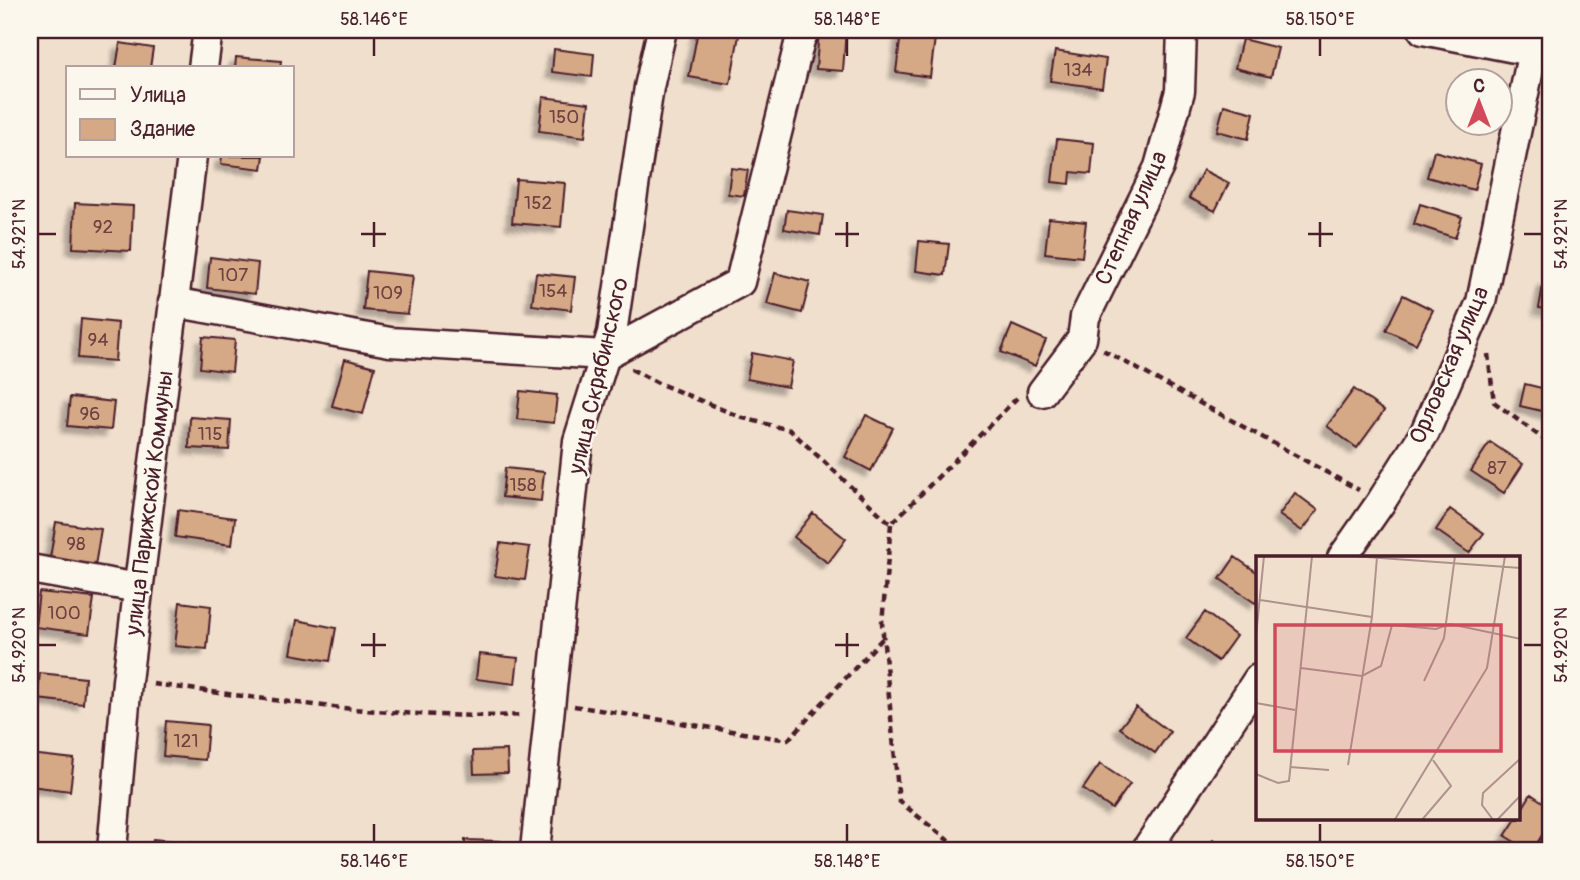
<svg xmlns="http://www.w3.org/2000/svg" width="1580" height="880" font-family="Pangolin,sans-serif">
  <defs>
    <filter id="shadow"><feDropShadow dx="-6" dy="6" stdDeviation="2" flood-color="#0004"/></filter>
  </defs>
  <rect width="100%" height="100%" fill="#f0dfcd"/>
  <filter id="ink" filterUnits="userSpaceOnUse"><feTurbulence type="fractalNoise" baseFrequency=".0143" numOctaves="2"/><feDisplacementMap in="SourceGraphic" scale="14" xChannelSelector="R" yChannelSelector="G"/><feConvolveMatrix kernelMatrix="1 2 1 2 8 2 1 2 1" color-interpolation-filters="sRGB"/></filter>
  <g filter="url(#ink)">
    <path fill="#d5a886" stroke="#4a1f2b" stroke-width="2" filter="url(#shadow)" d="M698,30H740L730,84L689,77Z
      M819,30H846L843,71L816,69Z
      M901,33L935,38L930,77L896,72Z
      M1242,39L1278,48L1271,77L1235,68Z
      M120,43L153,48L150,68H116Z
      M554,49L594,54L592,77L552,72Z
      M1055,51L1106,59L1102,88L1050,81Z
      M236,57L281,61L280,68H235Z
      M543,97L589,103L585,137L539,131Z
      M1224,105L1254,113L1248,139L1217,131Z
      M1057,139L1094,143L1091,174L1071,172L1070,184L1052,182Z
      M1434,151L1481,164L1474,190L1427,177Z
      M222,156H264L262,169L221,164Z
      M731,168L748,170L744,196L728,194Z
      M1203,170L1229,183L1215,211L1189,198Z
      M516,179L565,183L561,227L512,223Z
      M75,203L133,206L131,251L73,248Z
      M1420,204L1462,217L1455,238L1414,224Z
      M787,210L823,215L820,235L784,229Z
      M1049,218L1086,222L1082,257L1045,253Z
      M919,241L949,244L945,275L916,271Z
      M210,257L258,263L255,294L207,288Z
      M367,271L413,276L408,314L363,310Z
      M536,273L575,277L571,310L532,305Z
      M775,273L810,282L802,313L767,304Z
      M1544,280L1550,282V310L1539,308Z
      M1403,295L1433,310L1416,344L1386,330Z
      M81,319L118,323L115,361L78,358Z
      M1012,325L1046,340L1035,366L1001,352Z
      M203,337L235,340L232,372L200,368Z
      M752,353L793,361L788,387L747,379Z
      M345,359L375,367L363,414L332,406Z
      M1525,384L1550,390V413L1520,406Z
      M1354,389L1384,411L1357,448L1327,426Z
      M520,391L557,395L554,423L517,419Z
      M70,397L114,402L111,430L67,426Z
      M866,415L893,428L871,471L845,457Z
      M190,417L231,420L229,450L189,448Z
      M1490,442L1523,464L1504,493L1471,471Z
      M505,468L544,472L541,501L502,497Z
      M1295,493L1318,510L1302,531L1279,515Z
      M1450,509L1484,533L1469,553L1436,530Z
      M178,510L235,518L232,545L175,537Z
      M813,513L846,539L828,563L794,537Z
      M56,522L101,529L95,566L50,558Z
      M500,543L530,547L525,580L495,576Z
      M1235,557L1258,573V599L1255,603L1220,579Z
      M39,592L94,598L89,634L35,627Z
      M180,602L211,606L207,649L175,646Z
      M1205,612L1236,636L1218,661L1186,638Z
      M297,620L336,628L330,661L291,654Z
      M479,654L518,658L515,684L476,679Z
      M40,673L85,678L83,704L37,699Z
      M1136,707L1170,732L1155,753L1120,728Z
      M166,721L208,725L205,760L163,756Z
      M507,750L508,773L474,774L473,751Z
      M30,754L74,759L70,791L30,786Z
      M1100,764L1130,784L1112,809L1083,789Z
      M1531,794L1550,807V822L1533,850H1528L1505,836L1516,819H1519V814Z
      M153,839L193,843L192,850H152Z
      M465,840L500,841V850H465Z
      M1213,840L1227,850H1205Z"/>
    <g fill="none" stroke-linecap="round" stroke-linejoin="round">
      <g stroke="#4a1f2b" stroke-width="33">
        <path id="minor" d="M1423,30L1550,55
          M203,68L208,30
          M173,302L390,342L605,355L740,282L800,40L805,30
          M1042,392L1082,339L1085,317L1159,167L1180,91L1182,30
          M1342,558L1381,502L1425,432L1481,302L1533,50L1540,30
          M30,569L133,587L138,592
          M112,850L127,681L192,156
          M535,850L578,441L612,333L649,87L662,30
          M1146,850L1258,679"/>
      </g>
      <path stroke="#4a1f2b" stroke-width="4.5" stroke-dasharray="7 5" stroke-linecap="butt" d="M1103,350L1359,490
        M1488,354L1494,402L1550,444
        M631,369L658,383L743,418L790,430L891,524L1018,397
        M891,524L882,623L899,801L960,850
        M153,684C275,700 399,720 523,715
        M574,706L788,740L883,638"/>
      <use href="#minor" stroke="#fbf7ec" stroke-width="28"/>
    </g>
  </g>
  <path fill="none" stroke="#4a1f2b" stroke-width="2.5" d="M374,38V56M847,38V56M1320,38V56M374,222V247M847,222V247M1320,222V247M38,234H56M361,234H386M835,234H859M1308,234H1333M1524,234H1542M374,633V657M847,633V657M38,645H56M361,645H386M835,645H859M1524,645H1542M374,824V842M847,824V842M1320,824V842"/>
  <g text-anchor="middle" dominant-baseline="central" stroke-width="5" stroke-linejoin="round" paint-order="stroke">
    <g font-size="19" fill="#6d4142">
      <text x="1078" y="70">134</text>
      <text x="564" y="117">150</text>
      <text x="538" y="203">152</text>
      <text x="103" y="227">92</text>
      <text x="233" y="275">107</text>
      <text x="553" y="291">154</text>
      <text x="388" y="293">109</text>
      <text x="98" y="340">94</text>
      <text x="90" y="414">96</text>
      <text x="210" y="434">115</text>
      <text x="1497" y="468">87</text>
      <text x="523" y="485">158</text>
      <text x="76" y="544">98</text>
      <text x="64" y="613">100</text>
      <text x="186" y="741">121</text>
    </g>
    <g font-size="23" fill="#4a1f2b" stroke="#fbf7ec">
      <text transform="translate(1131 218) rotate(-66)">Степная улица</text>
      <text transform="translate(1449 365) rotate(-67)">Орловская улица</text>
      <text transform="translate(598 376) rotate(-77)">улица Скрябинского</text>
      <text transform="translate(149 503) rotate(-83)">улица Парижской Коммуны</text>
    </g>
  </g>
  <g transform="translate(1256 556)">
    <rect width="264" height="264" fill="#f0dfcd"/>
    <path fill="none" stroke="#ae928c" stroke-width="2" d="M96,0L265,12M4,44L116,61M0,80L8,0M45,112L106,120L125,110L136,69L180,73L194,68L265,83M168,125L188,82L199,0M0,147L39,154M92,209L116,61L121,1M34,211L73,214M0,218L22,227L33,225L56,0M138,265L231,112L249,0M165,265L195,230L177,204M238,265L226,249L227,237L265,202M240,265L265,239"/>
    <path fill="#d1495b" fill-opacity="0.15" stroke="#d1495b" stroke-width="3.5" d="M19,69H245V195H19Z"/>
    <rect width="264" height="264" fill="none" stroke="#4a1f2b" stroke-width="3.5"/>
  </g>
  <rect width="1580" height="880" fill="none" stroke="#fbf7ec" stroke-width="77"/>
  <rect x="66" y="66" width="228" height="91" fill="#fbf7ec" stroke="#b4a19f" stroke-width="2"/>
  <rect x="80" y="89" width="35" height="10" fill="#fbf7ec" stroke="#b4a19f" stroke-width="2"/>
  <text x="130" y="102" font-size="21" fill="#4a1f2b">Улица</text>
  <rect x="80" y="119" width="35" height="21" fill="#d5a886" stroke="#b4a19f" stroke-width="2"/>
  <text x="130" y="136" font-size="21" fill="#4a1f2b">Здание</text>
  <g transform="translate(1479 102)"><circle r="33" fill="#fbf7ec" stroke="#b4a19f" stroke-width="2"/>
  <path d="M0-5L12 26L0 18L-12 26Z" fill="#d1495b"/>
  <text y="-10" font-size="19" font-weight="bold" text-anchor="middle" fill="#4a1f2b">С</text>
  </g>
  <rect x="38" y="38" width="1504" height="804" fill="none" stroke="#4a1f2b" stroke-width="2.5"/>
  <g font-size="18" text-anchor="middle" fill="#4a1f2b">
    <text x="374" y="25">58.146°E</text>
    <text x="847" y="25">58.148°E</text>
    <text x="1320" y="25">58.150°E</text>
    <text transform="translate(19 234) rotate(-90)" y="6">54.921°N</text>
    <text transform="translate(1561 234) rotate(-90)" y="6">54.921°N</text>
    <text transform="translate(19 645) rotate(-90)" y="6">54.920°N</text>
    <text transform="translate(1561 645) rotate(-90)" y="6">54.920°N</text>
    <text x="374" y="867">58.146°E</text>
    <text x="847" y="867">58.148°E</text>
    <text x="1320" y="867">58.150°E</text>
  </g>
</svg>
